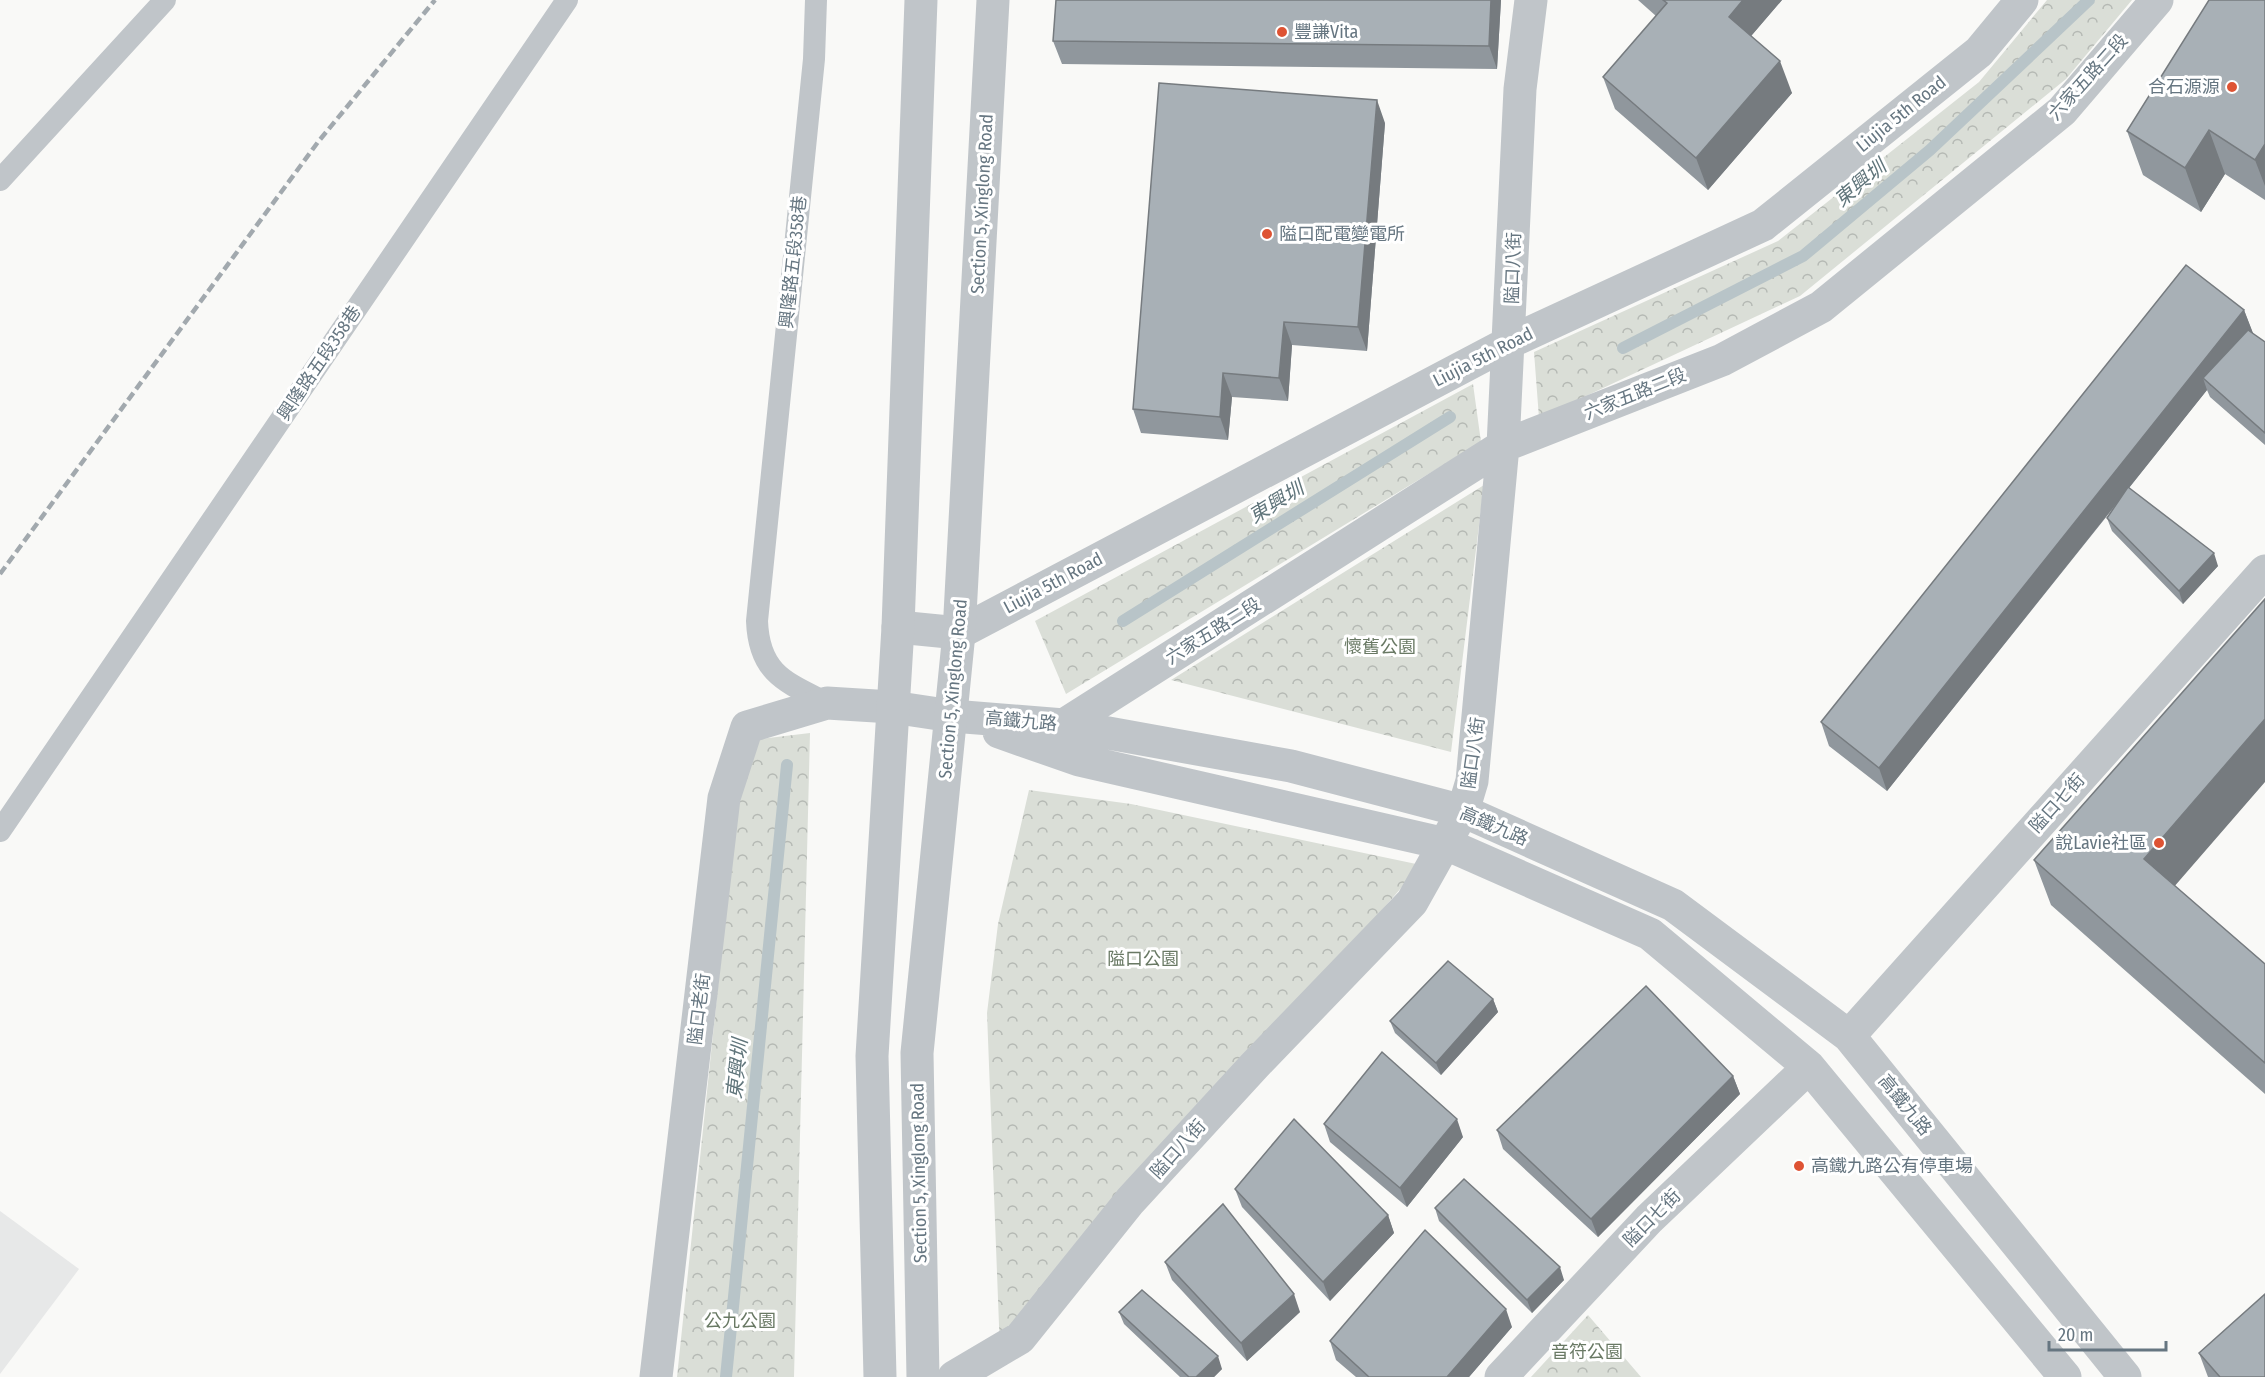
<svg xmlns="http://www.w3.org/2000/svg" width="2265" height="1377" font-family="'Fira Sans Condensed','Noto Sans TC',sans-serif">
  <defs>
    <pattern id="forest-crowns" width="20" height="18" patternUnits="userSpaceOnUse" patternTransform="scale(1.5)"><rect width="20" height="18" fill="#daded7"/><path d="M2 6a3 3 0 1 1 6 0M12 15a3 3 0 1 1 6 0" fill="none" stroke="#b5b9b4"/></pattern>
  </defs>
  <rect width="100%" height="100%" fill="#f9f9f7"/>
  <path fill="#e7e8e8" d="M0,1211L79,1269L0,1374Z"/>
  <path fill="url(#forest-crowns)" d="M2047,0H2132L2066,79L1800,296L1539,418L1534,352L1778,241L1979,82Z
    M1473,384L1481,442L1066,694L1035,621Z
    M1484,485L1451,752L1171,680Z
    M810,733L794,1377H677L737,806L759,739Z
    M1029,790L1131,804L1421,865L1000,1351L987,1013L998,924Z
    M1588,1315L1641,1377H1531Z"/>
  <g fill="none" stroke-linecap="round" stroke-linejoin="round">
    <path stroke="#b8c4c8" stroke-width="12" d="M1623,348L1803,256L1930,150L2089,0
      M1123,621L1450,417
      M726,1377L787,765"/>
    <path stroke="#c0c5c9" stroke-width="22" d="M816,0L814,59L757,621C759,673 785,682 827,703
      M0,180L165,0
      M0,831L567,0"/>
    <path stroke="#c0c5c9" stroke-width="33" d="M898,627L959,633L1510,342L1763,225L1979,52L2022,0
      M1064,725L1503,446L1722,360L1821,307L2062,111L2157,0
      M999,732L1079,760L1446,844L1650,934L1809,1067L2065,1377
      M1849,1036L2265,571
      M656,1377L724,798L747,727L827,703L892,707L952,716L1064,725L1291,766L1463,811L1673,905L1849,1036L2125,1377
      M954,1377L1020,1338L1130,1201L1254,1066L1412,902L1463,811L1472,781L1503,446L1520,89L1531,0
      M1501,1377L1649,1219L1809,1067"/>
    <path stroke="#c0c5c9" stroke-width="33" d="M880,1377L872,1056L898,627L921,0
      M923,1377L917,1053L959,633L993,0"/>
    <path stroke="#a2a9ae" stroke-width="4.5" stroke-dasharray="9 4.5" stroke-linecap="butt" d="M0,574L318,142L435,0"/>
  </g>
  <path fill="#90979d" d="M1056,0H1501L1497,69L1062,64L1053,41Z
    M1638,0H1782L1751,36L1792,93L1708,190L1615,109L1603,77L1656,16Z
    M2265,0V200L2225,174L2201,212L2143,175L2127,131Z
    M1385,123L1367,351L1292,345L1288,401L1232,397L1228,440L1141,433L1133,409Z
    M2244,310L2253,334L2265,342V445L2210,397L2207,390L2129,488L2218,566L2183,604L2112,531L2107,518L2115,506L1887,791L1829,746L1821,722Z
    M2034,860L2175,886L2265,964V1094L2051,905Z
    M1493,999L1498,1012L1441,1075L1395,1033L1390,1021Z
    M1733,1076L1740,1094L1598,1237L1503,1149L1497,1130Z
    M1324,1124L1463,1137L1407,1207L1330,1142Z
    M1235,1189L1388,1215L1394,1233L1330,1301L1242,1207Z
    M1435,1208L1564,1280L1532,1313L1439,1221Z
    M1165,1262L1300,1312L1247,1361L1172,1280Z
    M1119,1312L1222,1369L1214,1377H1180L1124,1324Z
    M1512,1327L1469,1377H1356L1336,1360L1330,1341Z
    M2199,1353L2265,1377H2208Z"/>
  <path fill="#767b7f" d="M1491,0H1501L1497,69L1489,46Z
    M1743,0H1782L1740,49L1729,17Z
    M1780,61L1792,93L1708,190L1696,158Z
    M1377,100L1385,123L1367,351L1358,327Z
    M2209,130L2225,174L2201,212L2185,168Z
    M2265,144V186L2255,160Z
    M2244,310L2253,333L2211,386L2203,378L2207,390L1887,791L1879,768Z
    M1284,322L1292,345L1288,401L1279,378Z
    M1223,373L1232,397L1228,440L1220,417Z
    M2214,553L2218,566L2183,604L2179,591Z
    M2265,719V782L2160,903L2144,859Z
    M1493,999L1498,1012L1441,1075L1436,1063Z
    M1733,1076L1740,1094L1598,1237L1591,1219Z
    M1457,1119L1463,1137L1407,1207L1400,1188Z
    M1388,1215L1394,1233L1330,1301L1323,1282Z
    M1560,1267L1564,1280L1532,1313L1527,1300Z
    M1294,1294L1300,1312L1247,1361L1241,1343Z
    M1506,1309L1512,1327L1469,1377H1447Z
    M1218,1356L1222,1369L1214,1377H1196Z"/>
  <path fill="#a8b0b6" stroke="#767b7f" stroke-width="1.5" d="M1056,0H1491L1489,46L1053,41Z
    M1663,0H1743L1729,17L1780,61L1696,158L1603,77L1667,3Z
    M2209,0H2265V144L2255,160L2209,130L2185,168L2127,131Z
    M1159,83L1377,100L1358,327L1284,322L1279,378L1223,373L1220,417L1133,409Z
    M2186,265L2244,310L1879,768L1821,722Z
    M2248,330L2265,342V433L2203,378Z
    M2128,487L2214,553L2179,591L2107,518Z
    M2265,599V719L2144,859L2265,964V1063L2034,860Z
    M1448,961L1493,999L1436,1063L1390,1021Z
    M1646,986L1733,1076L1591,1219L1497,1130Z
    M1382,1052L1457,1119L1400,1188L1324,1124Z
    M1294,1119L1388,1215L1323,1282L1235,1189Z
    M1464,1179L1560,1267L1527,1300L1435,1208Z
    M1223,1204L1294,1294L1241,1343L1165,1262Z
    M1425,1230L1506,1309L1447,1377H1369L1330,1341Z
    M1142,1290L1218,1356L1196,1377H1189L1119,1312Z
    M2265,1294V1377H2220L2199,1353Z"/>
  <g fill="#de5333" stroke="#fff" stroke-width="2">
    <circle cx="1282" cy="32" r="6"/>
    <circle cx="2232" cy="87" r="6"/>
    <circle cx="1267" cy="234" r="6"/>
    <circle cx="2159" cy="843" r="6"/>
    <circle cx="1799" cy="1166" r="6"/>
  </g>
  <g text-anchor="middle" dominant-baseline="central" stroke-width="6" stroke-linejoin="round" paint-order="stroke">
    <g font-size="18" fill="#667681" stroke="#fff" text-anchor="start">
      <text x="1294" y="32">豐謙Vita</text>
      <text x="2220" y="87" text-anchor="end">合石源源</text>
      <text x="1279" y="234">隘口配電變電所</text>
      <text x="2147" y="843" text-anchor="end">說Lavie社區</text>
      <text x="1811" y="1166">高鐵九路公有停車場</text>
    </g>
    <g font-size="18" fill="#667681" stroke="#fff">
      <text transform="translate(2088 77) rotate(-48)">六家五路二段</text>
      <text transform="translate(1901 114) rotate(-39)">Liujia 5th Road</text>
      <text transform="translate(982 204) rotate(-87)">Section 5, Xinglong Road</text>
      <text transform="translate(793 262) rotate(-84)">興隆路五段358巷</text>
      <text transform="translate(1513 268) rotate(-88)">隘口八街</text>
      <text transform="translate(1483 357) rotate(-27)">Liujia 5th Road</text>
      <text transform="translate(319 363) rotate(-56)">興隆路五段358巷</text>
      <text transform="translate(1635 394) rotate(-22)">六家五路二段</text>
      <text transform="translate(1053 583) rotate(-28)">Liujia 5th Road</text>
      <text transform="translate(1213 631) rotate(-32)">六家五路二段</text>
      <text transform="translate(953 689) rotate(-85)">Section 5, Xinglong Road</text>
      <text transform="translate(1021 721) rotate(5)">高鐵九路</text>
      <text transform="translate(1473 753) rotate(-82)">隘口八街</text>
      <text transform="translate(2057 803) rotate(-48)">隘口七街</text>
      <text transform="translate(1494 826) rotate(23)">高鐵九路</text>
      <text transform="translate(699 1009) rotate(-83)">隘口老街</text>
      <text transform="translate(1905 1105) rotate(51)">高鐵九路</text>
      <text transform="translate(1178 1149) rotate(-48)">隘口八街</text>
      <text transform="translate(919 1173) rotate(-91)">Section 5, Xinglong Road</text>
      <text transform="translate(1652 1218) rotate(-45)">隘口七街</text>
    </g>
    <g font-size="18" fill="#697964" stroke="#fff">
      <text x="1380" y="647">懷舊公園</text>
      <text x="1143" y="959">隘口公園</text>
      <text x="740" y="1321">公九公園</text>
      <text x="1587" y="1352">音符公園</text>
    </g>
    <g font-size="20" font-style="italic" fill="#60757b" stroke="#fff">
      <text transform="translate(1860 183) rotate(-40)">東興圳</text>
      <text transform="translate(1276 502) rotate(-32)">東興圳</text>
      <text transform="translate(737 1069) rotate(-84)">東興圳</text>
    </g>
  </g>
  <path d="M2049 1341v9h117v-9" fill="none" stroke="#667681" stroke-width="3"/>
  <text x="2058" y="1341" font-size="18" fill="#667681" stroke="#ffffff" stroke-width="4.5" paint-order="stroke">20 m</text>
</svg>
